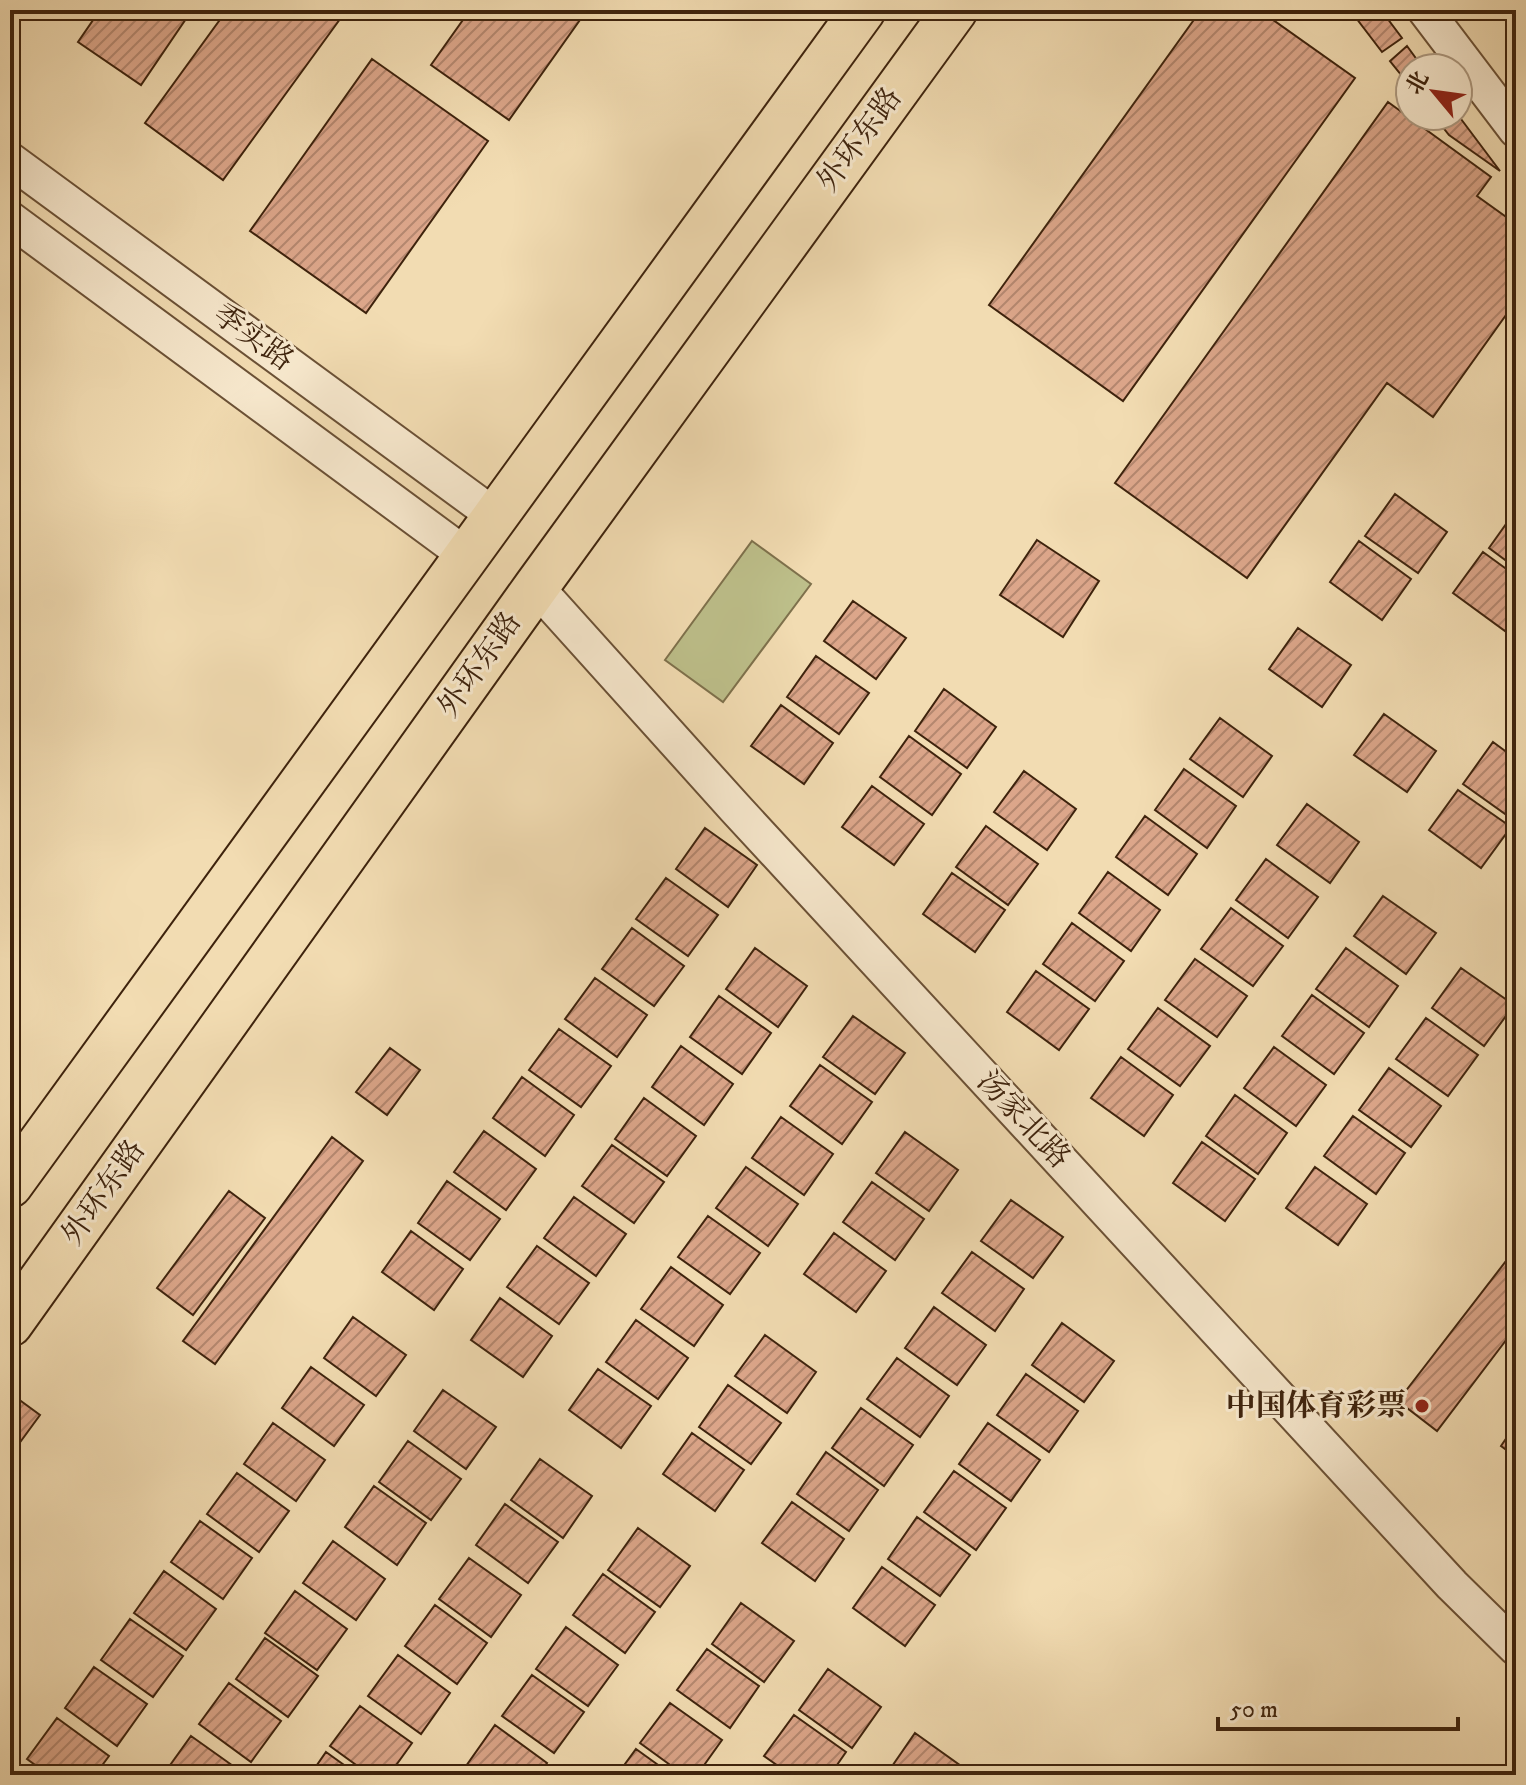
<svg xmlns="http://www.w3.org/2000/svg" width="1526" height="1785" font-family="'IM FELL DW Pica','Noto Serif SC',serif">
  <defs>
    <pattern id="building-hatch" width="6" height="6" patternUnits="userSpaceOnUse" patternTransform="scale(2)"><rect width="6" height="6" fill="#dca68a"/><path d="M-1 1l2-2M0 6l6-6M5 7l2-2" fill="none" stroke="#b4876f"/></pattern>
  </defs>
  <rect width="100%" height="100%" fill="#f2dcb2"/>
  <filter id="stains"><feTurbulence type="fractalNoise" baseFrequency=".0025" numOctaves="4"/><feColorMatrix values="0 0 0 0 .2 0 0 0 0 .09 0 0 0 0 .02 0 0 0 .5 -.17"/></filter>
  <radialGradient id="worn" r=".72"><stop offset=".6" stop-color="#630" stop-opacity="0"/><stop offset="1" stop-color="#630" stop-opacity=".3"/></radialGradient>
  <path fill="#bdbf8a" stroke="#7e714c" stroke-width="2" d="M752,541L811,584L723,702L665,660Z"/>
  <path fill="url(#building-hatch)" stroke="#3e230d" stroke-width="2" d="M100,10H192L141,85L78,42Z
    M227,10H337L343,15L223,180L145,123Z
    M470,10H587L509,120L431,65Z
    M1201,10H1259L1355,78L1123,401L989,305Z
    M1350,10H1381L1402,38L1382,52Z
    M1407,46L1423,68H1410V86L1390,61Z
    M372,59L488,141L366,313L250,231Z
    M1388,102L1491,177L1477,196L1516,224V301L1433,417L1387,383L1247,578L1115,483Z
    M1458,115L1500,171L1449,135L1434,116Z
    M1395,494L1447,532L1418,573L1365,536Z
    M1516,510V568L1489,548Z
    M1037,540L1099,581L1063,637L1000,595Z
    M1359,541L1411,579L1382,620L1330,582Z
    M1483,552L1516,576V616L1505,631L1453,593Z
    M853,601L906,638L876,679L824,641Z
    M1298,628L1351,665L1322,707L1269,669Z
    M816,656L869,693L839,734L787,697Z
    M944,689L996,727L967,768L915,731Z
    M781,705L833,743L804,784L751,746Z
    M1384,714L1436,751L1407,792L1354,755Z
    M1220,718L1272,756L1243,797L1190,759Z
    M909,736L961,774L932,815L880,777Z
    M1493,742L1516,759L1515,821L1463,784Z
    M1184,769L1236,806L1207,848L1155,810Z
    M1024,771L1076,809L1047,850L994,812Z
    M872,786L924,824L894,865L842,827Z
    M1458,790L1511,827L1481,868L1429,830Z
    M1307,804L1359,842L1330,883L1277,845Z
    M1145,816L1197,854L1168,895L1116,857Z
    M986,826L1038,864L1008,905L956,867Z
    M705,828L757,865L728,907L676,869Z
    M1266,859L1318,897L1288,938L1236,900Z
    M1108,872L1160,910L1131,951L1079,913Z
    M952,873L1005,910L975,952L923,914Z
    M666,878L718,915L688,956L636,919Z
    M1383,896L1436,933L1406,974L1354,936Z
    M1231,908L1283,946L1253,986L1201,949Z
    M1072,923L1124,961L1095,1001L1043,964Z
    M632,928L684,966L654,1006L602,969Z
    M755,948L807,986L778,1027L726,989Z
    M1346,948L1398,986L1369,1027L1316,989Z
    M1195,959L1247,996L1217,1037L1165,1000Z
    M1461,968L1514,1005L1484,1046L1432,1008Z
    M1036,971L1089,1009L1059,1050L1007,1012Z
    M595,978L647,1015L617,1057L565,1019Z
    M1312,995L1364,1033L1334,1074L1282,1036Z
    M719,996L771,1033L742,1074L690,1037Z
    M1158,1008L1210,1046L1180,1086L1128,1049Z
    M853,1016L905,1053L875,1094L823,1057Z
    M1426,1018L1478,1055L1448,1096L1396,1059Z
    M559,1029L611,1066L581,1107L529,1070Z
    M681,1046L733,1084L704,1125L652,1087Z
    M1274,1047L1326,1085L1296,1126L1244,1088Z
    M390,1048L420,1070L387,1115L356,1092Z
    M1121,1057L1173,1095L1144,1136L1091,1098Z
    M820,1065L872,1102L842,1144L790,1106Z
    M1389,1068L1441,1106L1411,1147L1359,1110Z
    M522,1077L574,1115L545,1156L493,1118Z
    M1235,1095L1287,1133L1258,1174L1206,1136Z
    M644,1098L696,1136L667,1176L615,1139Z
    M1353,1116L1405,1153L1376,1194L1324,1156Z
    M781,1117L833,1154L804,1195L752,1158Z
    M484,1131L536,1169L506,1210L454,1172Z
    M905,1132L958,1170L929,1211L876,1173Z
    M332,1137L363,1161L215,1364L183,1341Z
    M1202,1142L1255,1179L1225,1221L1173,1183Z
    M612,1145L664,1182L634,1223L582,1186Z
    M746,1167L798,1204L768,1246L716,1208Z
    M1315,1167L1367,1204L1338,1245L1286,1208Z
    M447,1181L500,1219L470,1260L418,1223Z
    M872,1182L924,1219L895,1260L843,1222Z
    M229,1191L265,1218L193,1315L157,1288Z
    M574,1197L626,1234L596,1276L544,1238Z
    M1011,1200L1063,1237L1033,1278L981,1241Z
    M708,1216L760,1253L730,1294L678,1257Z
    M411,1231L463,1269L434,1310L382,1272Z
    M834,1233L886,1271L856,1312L804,1274Z
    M537,1246L589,1283L559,1324L507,1287Z
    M1516,1248V1327L1437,1431L1398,1401Z
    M972,1252L1024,1289L995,1331L942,1293Z
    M671,1267L723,1305L694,1346L641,1309Z
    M500,1298L552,1336L523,1377L471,1340Z
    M934,1307L986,1345L957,1385L905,1348Z
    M353,1317L406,1355L376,1396L324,1358Z
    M636,1320L688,1358L658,1399L606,1362Z
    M1062,1323L1114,1361L1084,1402L1032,1365Z
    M765,1335L816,1372L787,1413L735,1376Z
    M897,1358L949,1396L920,1437L867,1399Z
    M311,1367L364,1405L334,1446L282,1408Z
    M598,1369L651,1406L621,1448L569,1410Z
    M1026,1374L1078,1411L1049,1452L997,1415Z
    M728,1385L781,1423L751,1464L699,1427Z
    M443,1390L496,1427L466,1469L414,1431Z
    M10,1393L40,1415L10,1456Z
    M861,1408L913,1445L884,1486L832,1448Z
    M273,1423L325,1460L296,1501L244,1464Z
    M988,1423L1040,1460L1011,1501L959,1464Z
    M1516,1424V1457L1501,1446Z
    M692,1433L744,1470L715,1511L663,1474Z
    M408,1441L461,1479L431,1520L379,1482Z
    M826,1452L878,1490L849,1531L797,1494Z
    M540,1459L592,1496L563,1538L511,1500Z
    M954,1471L1006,1508L976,1550L924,1512Z
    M237,1473L289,1511L259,1552L207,1514Z
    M374,1486L426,1523L397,1565L345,1527Z
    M792,1502L844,1539L815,1581L762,1543Z
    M505,1504L558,1542L528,1583L476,1545Z
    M917,1517L970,1555L940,1596L888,1559Z
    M200,1521L252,1558L223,1599L171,1562Z
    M638,1528L690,1566L660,1607L608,1570Z
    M333,1541L385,1579L356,1620L303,1583Z
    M469,1558L521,1595L491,1637L439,1599Z
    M882,1567L935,1605L905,1646L853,1608Z
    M164,1571L216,1609L186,1650L134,1613Z
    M603,1574L655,1612L625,1653L573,1615Z
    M295,1591L347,1629L317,1670L265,1633Z
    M741,1603L794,1641L764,1682L712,1644Z
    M435,1605L487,1643L457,1684L405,1646Z
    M130,1619L183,1656L153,1697L101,1660Z
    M566,1627L618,1665L588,1706L536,1669Z
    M265,1638L318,1676L288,1717L236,1679Z
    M707,1649L759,1686L730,1728L677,1690Z
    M398,1655L450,1693L421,1734L368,1696Z
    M94,1667L147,1704L117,1746L65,1708Z
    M828,1669L881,1707L852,1748L799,1710Z
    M532,1675L584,1712L554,1753L502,1716Z
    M229,1683L281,1721L251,1762L199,1724Z
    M670,1703L722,1740L697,1775H684L640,1743Z
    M360,1706L412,1743L389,1775H370L330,1746Z
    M794,1715L846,1752L830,1775H791L764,1756Z
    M57,1718L109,1756L95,1775H49L27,1759Z
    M495,1725L547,1763L539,1775H478L466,1766Z
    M915,1733L968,1771L964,1775H886Z
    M191,1736L243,1773L242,1775H163Z
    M636,1749L672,1775H617Z
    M326,1752L358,1775H310Z"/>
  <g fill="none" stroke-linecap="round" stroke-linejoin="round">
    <g stroke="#6b5136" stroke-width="38">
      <path id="minor" d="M1425,10L1516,130
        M10,160L495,516
        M10,219L467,556
        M536,587L735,808L1452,1585L1516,1648"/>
    </g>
    <g stroke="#3e230d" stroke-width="48">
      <path id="trunk" d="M10,1185L863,10
        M10,1324L536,587L955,10"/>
    </g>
    <use href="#minor" stroke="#f7e8cd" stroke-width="34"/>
    <use href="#trunk" stroke="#f2dcb2" stroke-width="44"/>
  </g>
  <circle fill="#8f2418" stroke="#f7e8cd" stroke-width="3" cx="1422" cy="1406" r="8"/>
  <g text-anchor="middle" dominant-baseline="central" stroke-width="6" stroke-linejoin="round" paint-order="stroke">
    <g font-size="30" fill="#3e230d" stroke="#f7e8cd">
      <text transform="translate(860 140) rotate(-54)">外环东路</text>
      <text transform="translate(253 338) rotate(36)">季实路</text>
      <text transform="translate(480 665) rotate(-55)">外环东路</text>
      <text transform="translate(1023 1120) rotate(47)">汤家北路</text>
      <text transform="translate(104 1193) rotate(-55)">外环东路</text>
    </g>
    <g font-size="30" font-weight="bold" fill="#3e230d" stroke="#f7e8cd" text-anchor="end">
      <text x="1406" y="1406">中国体育彩票</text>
    </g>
  </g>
  <rect width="1526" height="1785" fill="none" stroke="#f2dcb2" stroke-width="40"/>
  <rect x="12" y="12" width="1502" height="1761" fill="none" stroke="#3e230d" stroke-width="4"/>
  <rect x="20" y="20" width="1486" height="1745" fill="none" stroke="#3e230d" stroke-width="2"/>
  <g transform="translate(1434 92) rotate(299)"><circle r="38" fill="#f7e8cd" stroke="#ad9980" stroke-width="2"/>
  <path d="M0-6L14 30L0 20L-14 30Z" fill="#8f2418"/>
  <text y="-12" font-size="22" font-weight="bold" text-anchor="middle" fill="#3e230d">北</text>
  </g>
  <path d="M1218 1717v12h240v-12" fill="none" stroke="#3e230d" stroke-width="4"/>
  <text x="1230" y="1717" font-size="24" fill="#3e230d" stroke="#f7e8cd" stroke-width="6" paint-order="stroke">50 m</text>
  <rect width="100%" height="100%" filter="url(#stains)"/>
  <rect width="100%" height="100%" fill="url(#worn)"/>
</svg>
